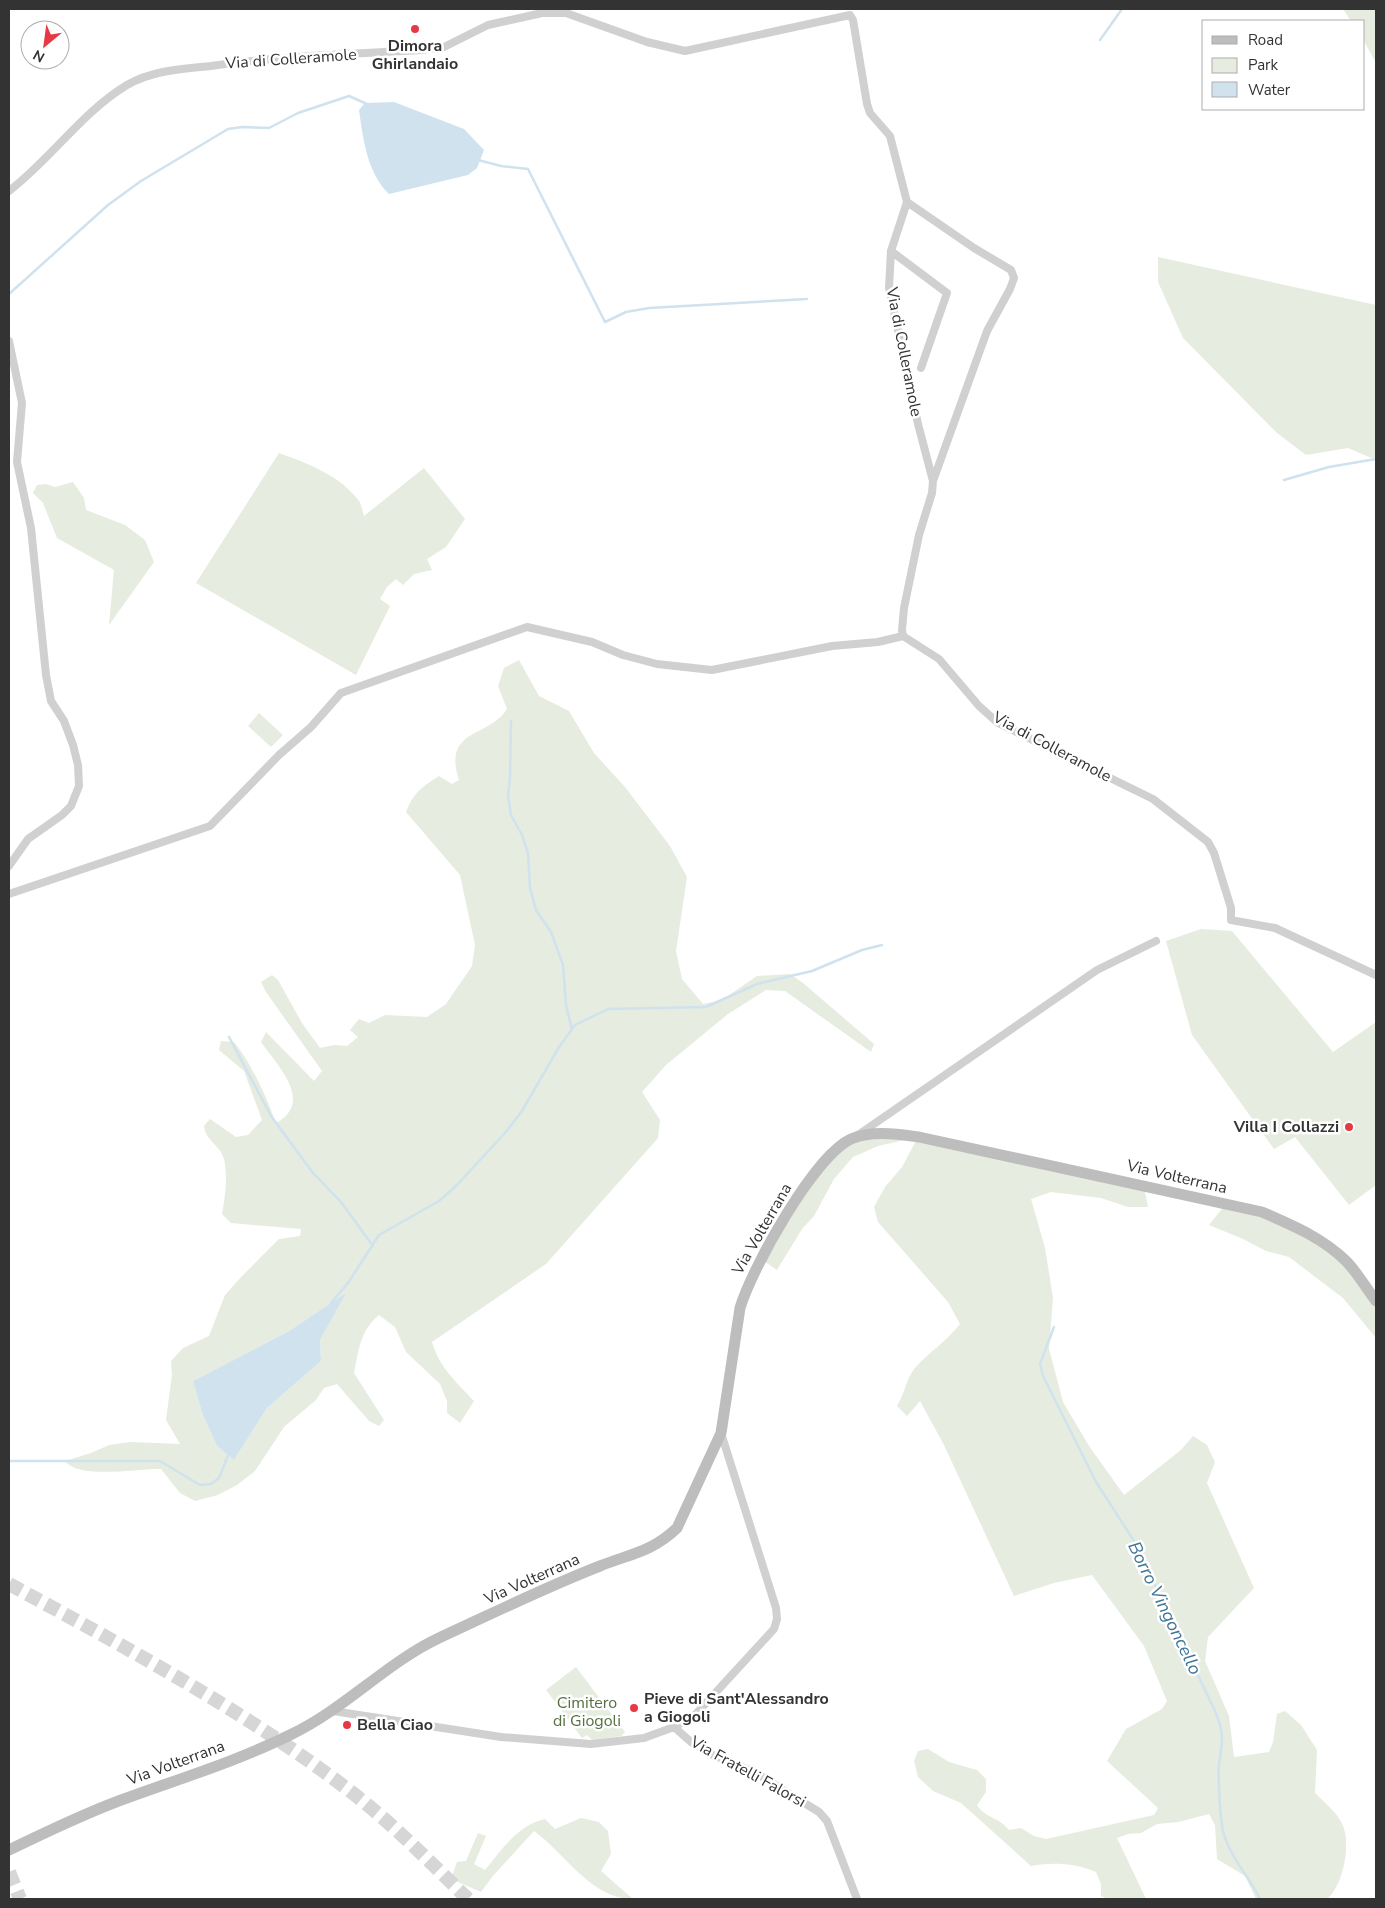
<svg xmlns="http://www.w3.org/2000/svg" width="1385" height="1908" font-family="'Nunito Sans',sans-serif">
  <rect width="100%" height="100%" fill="#fff"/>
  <path fill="#e6ecdf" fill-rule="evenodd" d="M1343,9H1376V63L1364,41V21H1351Z
    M1158,257L1376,305V460L1348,448L1306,455L1277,433L1183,338L1158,282Z
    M279,453C307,463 341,476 359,501C362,505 362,511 364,516L424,468L465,519L446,547L427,559L432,570L414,574L403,585L396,579L387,587L380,599L390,606L356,675L196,583Z
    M73,482L84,498L86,510L125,525L145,540L154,562L109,625L114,570L57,538L43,503L33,493L37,485L46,484L55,487Z
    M519,660L539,696L569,711L594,753L625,787L670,846L687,877L676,951L682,979L703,1004L722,1000L757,976L790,974L803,983L874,1044L871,1052L785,991L766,990L728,1014L666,1065L642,1092L660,1120L658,1138L546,1264L432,1342C439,1367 457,1383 474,1401L460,1423L447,1413V1401L440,1384L406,1352L395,1327L379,1315C360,1331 359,1349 354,1373L384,1420L379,1426L369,1421L337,1384L324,1388L316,1400L284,1427L255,1471L237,1485L218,1495L195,1501L180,1493L161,1469C138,1468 79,1480 65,1461L91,1453L109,1445L130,1442L180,1444L166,1420L172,1375L171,1361L183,1348L209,1336L225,1295L242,1276L279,1239L300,1236L301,1229L231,1223L222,1214C225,1198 228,1176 224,1159C221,1146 205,1140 204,1126L210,1119L236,1137L248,1135L262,1120L244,1071L219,1050L221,1041L234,1042C253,1066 265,1094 276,1123C315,1102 277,1065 261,1042L266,1032L314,1081L322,1071L266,992L261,982L272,975L278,980L302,1023L320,1048L334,1045L347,1046L358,1037L350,1030L359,1019L369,1023L385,1015L427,1017L446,1004L472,966L475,945L460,875L406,812C412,794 423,786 439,776L452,784L459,780C442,728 489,738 507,709L498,686L504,668ZM345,1294L320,1340L321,1361L267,1408L234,1460L217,1446L202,1413L193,1381L289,1331Z
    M259,713L283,735L271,747L248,726Z
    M1201,929L1232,931L1333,1052L1376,1022V1185L1349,1205L1295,1137L1274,1149L1192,1035L1166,941Z
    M874,1134L919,1137L1144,1187L1148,1207H1128L1101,1198L1051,1192L1031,1199L1045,1248L1053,1298L1049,1349L1063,1402L1089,1446L1124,1495L1181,1450L1193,1436L1207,1445L1215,1462L1207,1483L1254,1588L1208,1637L1205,1661L1229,1716L1234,1757L1269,1752L1273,1742L1277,1714L1285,1711L1301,1725L1317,1750L1315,1793C1325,1803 1338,1813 1343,1826C1351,1845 1343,1886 1327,1899H1256L1245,1876L1217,1859L1215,1825L1209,1814L1178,1822L1157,1824L1141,1833L1128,1834L1117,1838L1146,1899H1108L1101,1896V1884L1096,1872C1075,1863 1053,1862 1031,1866L961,1803L933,1791L918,1777L914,1761L918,1751L928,1749L949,1762L977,1770L986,1779V1792L977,1805C985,1818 999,1817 1009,1830L1021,1828L1034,1836L1046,1839L1154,1815L1158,1808L1107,1761L1126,1729L1162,1709L1167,1701L1144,1646L1092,1575L1054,1583L1014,1596L944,1445L920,1401L907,1416L897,1406C905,1393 906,1379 915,1368C929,1352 947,1341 960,1324L948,1302L878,1222L874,1207L885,1187L902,1167L918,1137L878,1146L853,1157L834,1179L814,1216L802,1229L777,1270L761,1259C781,1225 816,1155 852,1139C858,1136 867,1135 874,1134Z
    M1225,1205L1262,1212L1331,1247L1376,1301V1338L1343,1298L1289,1257L1266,1251L1243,1239L1209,1225Z
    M576,1667L625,1732L621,1736L592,1740L587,1735L582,1738L546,1690Z
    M581,1818L599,1822L608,1831L611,1854L601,1871L633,1899C591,1899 567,1855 534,1831L492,1877L481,1892L451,1879L457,1862L466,1861L478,1833L486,1836L474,1864L485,1870C502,1849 518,1825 545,1819L555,1829Z"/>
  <path fill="#cfe2ee" d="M394,102L464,129L484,150L477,168L468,175L389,194C367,173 363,138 359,110L365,103Z
    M346,1293L320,1340L321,1361L267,1408L234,1460L217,1446L202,1413L193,1381L289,1331Z"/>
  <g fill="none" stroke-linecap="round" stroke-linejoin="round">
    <path stroke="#cfe2ee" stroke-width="2.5" d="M1100,40L1122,9
      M478,160L501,166L528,169L605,322L626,312L649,308L807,299
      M9,294L108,205L141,181L228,129L242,127L269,128L298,113L349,96L367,104
      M1284,480L1329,467L1376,459
      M511,721L510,778L508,795L511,815L522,835L528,853L530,888L536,910L551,932L563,965L566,1005L572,1030
      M229,1037L271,1116L313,1173L341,1202L373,1246
      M331,1303L348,1283L379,1235L439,1201L456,1186L505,1133L522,1111L559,1047L575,1025L608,1009L706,1007L757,984L812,971L862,950L882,945
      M1054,1327L1040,1364L1043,1376L1096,1482L1134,1541L1216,1713C1225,1738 1222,1740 1219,1765C1218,1780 1220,1817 1223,1831C1229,1856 1249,1876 1260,1899
      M9,1461H160L200,1485L211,1484L219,1478L229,1453"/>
    <path stroke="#d6d6d6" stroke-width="14" stroke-dasharray="14 7" stroke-linecap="butt" d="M9,1584C127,1648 247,1712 354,1794C395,1826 431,1863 468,1899
      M9,1872L20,1899"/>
    <path stroke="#d0d0d0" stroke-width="8" d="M9,191C51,159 82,112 127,85C153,70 182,69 211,66C281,56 352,54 422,50L444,47L488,25L542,13H566L647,42L685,51L850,15L853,20L867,104L870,113L890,136L907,202L891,251L889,288L918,424L933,481L932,493L919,535L904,608L902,630L903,636L939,659L979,706L998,723L1153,799L1208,842L1214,853L1231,908V920L1275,928L1376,975
      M907,202L974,248L1011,270L1014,278L1010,289L987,331L933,481
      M891,251L947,293L921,368
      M9,341L22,403L17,462L31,528L46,675L51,701L64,721L73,745L78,765L79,786L71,806L62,815L28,839L9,866
      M9,894L210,826L279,755L311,727L341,693L527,627L592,642L623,655L657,664L712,670L832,646L878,642L903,636
      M858,1135L1097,970L1156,941
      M333,1711L501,1737L591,1744L644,1738L674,1727L695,1715L774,1629L777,1619L776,1608L721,1433
      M674,1727L691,1742L713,1755L756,1773L819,1812L827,1821L857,1899"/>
    <path stroke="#bdbdbd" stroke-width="11" d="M9,1850C44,1833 79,1816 116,1802C175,1780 236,1762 292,1734C346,1708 387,1662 441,1637C493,1613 546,1587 600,1566C630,1554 652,1552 677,1528L721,1433L740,1308C752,1268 814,1156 851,1139C872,1130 897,1134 919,1137L1262,1212C1292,1225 1323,1238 1346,1261C1357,1272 1366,1288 1376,1301"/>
  </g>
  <g fill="#e63946" stroke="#fff" stroke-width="2">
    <circle cx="415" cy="29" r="5"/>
    <circle cx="1349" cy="1127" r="5"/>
    <circle cx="634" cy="1708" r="5"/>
    <circle cx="347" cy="1725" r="5"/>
  </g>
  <g text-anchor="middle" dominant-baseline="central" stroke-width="5" stroke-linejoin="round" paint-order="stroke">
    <g font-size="16" font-weight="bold" fill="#333" stroke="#fff" text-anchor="start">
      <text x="415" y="46" text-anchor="middle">Dimora<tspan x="415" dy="18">Ghirlandaio</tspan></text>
      <text x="1339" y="1127" text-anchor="end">Villa I Collazzi</text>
      <text x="644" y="1699">Pieve di Sant'Alessandro<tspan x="644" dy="18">a Giogoli</tspan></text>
      <text x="357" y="1725">Bella Ciao</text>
    </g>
    <g font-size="16" fill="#333" stroke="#fff">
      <text transform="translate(291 59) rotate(-4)">Via di Colleramole</text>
      <text transform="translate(904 352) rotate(79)">Via di Colleramole</text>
      <text transform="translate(1052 747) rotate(28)">Via di Colleramole</text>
      <text transform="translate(1177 1177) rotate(13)">Via Volterrana</text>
      <text transform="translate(762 1229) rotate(-60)">Via Volterrana</text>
      <text transform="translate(532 1579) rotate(-24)">Via Volterrana</text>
      <text transform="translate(176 1763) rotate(-20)">Via Volterrana</text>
      <text transform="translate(748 1772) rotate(29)">Via Fratelli Falorsi</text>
    </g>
    <g font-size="16" fill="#56703f" stroke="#fff">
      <text x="587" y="1703">Cimitero<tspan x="587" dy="18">di Giogoli</tspan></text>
    </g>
    <g font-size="18" font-style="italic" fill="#3f7597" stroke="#fff">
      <text transform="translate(1165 1608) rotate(64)">Borro Vingoncello</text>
    </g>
  </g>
  <rect width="1385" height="1908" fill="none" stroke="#333333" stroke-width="20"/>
  <rect x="1202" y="20" width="162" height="90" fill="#ffffff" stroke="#adadad"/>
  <rect x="1212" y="36" width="25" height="8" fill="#bdbdbd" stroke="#adadad"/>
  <text x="1248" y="45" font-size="15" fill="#333333">Road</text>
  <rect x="1212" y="58" width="25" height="15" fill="#e6ecdf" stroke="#adadad"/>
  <text x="1248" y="70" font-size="15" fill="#333333">Park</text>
  <rect x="1212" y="82" width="25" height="15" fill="#cfe2ee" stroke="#adadad"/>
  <text x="1248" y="95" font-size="15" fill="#333333">Water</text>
  <g transform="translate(45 45) rotate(209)"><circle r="24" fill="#ffffff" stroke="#adadad"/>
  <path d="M0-4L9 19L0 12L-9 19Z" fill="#e63946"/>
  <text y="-8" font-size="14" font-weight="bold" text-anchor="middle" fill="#333333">N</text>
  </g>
</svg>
